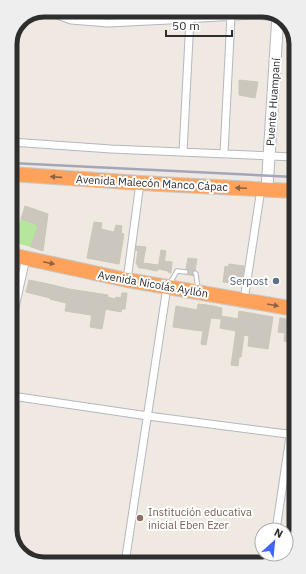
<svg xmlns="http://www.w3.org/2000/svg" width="306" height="574" font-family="'IBM Plex Sans',sans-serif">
  <rect width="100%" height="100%" fill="#efe9e1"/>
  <path fill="#b6e59e" d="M21,219L38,225L31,247L13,242Z"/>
  <path fill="#cbc7bf" stroke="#cbc5ba" d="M239,80L258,82L255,98L239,95Z
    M25,206L48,214L43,251L31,247L38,225L21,219Z
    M94,222L102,223L101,229L114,232L116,225L122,226L121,233L124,234L119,264L87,258Z
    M136,246L146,247L142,268H139L136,263L138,251L135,250Z
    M161,250L166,251L163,270L158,269Z
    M188,258L197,259L194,276L185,274Z
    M164,261L172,262L171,273L168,272V271L163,270Z
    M143,263L158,265L157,271L142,268Z
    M229,264L244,266L242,281L239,284L223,282L225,266L228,267Z
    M11,277L15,278L11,293Z
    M29,280L53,285L50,298L26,292Z
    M53,285L69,289L66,303L50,299Z
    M69,289L95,293L91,315L65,311Z
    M95,293L108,295L102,329L90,327Z
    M122,293H127L125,309H122L121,312L105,309L107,297L115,299L116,297L121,298Z
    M198,304L207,305L202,331L194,330Z
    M207,305L213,306L206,345L201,344Z
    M176,306L197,310L194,330L173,327Z
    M213,306L222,308L221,319L211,318Z
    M239,311L273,317L268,349L248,346L249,336L244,335L241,357H239L238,366L231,365Z
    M222,316L238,319L236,331L220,328Z
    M280,318L287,319L285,333L278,332Z
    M287,319L295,320V343L284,341Z"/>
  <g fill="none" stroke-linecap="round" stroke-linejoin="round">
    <g stroke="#b4b7c1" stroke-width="5.5">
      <path id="lane" d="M195,273L196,274L198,289
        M169,285L177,271L186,272"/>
    </g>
    <g stroke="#b4b7c1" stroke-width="9">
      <path id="street" d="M44,10L71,20L108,23L169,20L253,15L278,17
        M11,142L111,149L294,157
        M183,152L190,19
        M224,153L231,16
        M127,280L140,183
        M244,300L261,189
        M12,321L26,258
        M12,396L148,416L295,435
        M276,530L295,403
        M271,561L272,554
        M125,563L167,287"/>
    </g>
    <g stroke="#b4b7c1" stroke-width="13">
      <path id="secondary" d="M267,189L278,15"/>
    </g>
    <g stroke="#c9c9c9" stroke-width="16">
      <path id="highway" d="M11,174L140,183L294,191
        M11,255L127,280L295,309"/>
    </g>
    <use href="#lane" stroke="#fff" stroke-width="3.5"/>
    <use href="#street" stroke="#fff" stroke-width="7"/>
    <use href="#secondary" stroke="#fff" stroke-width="11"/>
    <use href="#highway" stroke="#ffa35c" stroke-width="14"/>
    <path stroke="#a3a6b8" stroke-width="2.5" d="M11,163L294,177"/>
  </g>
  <defs><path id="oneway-solid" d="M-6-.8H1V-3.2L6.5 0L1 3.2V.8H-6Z"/></defs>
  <g fill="#8c6343">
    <use href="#oneway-solid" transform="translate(56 177) rotate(-176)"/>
    <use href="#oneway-solid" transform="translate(241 188) rotate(-177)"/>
    <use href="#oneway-solid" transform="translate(49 263) rotate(12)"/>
    <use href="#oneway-solid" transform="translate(273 305) rotate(10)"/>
  </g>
  <circle fill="#5c6f8a" stroke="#fff" stroke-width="1.5" cx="276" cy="281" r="4"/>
  <circle fill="#8d6e63" stroke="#fff" stroke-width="1.5" cx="140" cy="518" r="4"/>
  <g text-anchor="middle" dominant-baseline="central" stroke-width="4" stroke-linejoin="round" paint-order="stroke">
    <g font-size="11" fill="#2e2e2e" stroke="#fff">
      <text transform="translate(273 102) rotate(-86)">Puente Huampaní</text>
      <text transform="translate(152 183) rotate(3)">Avenida Malecón Manco Cápac</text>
      <text transform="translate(153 284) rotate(10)">Avenida Nicolás Ayllón</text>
    </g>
    <g font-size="11" fill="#4e5e75" stroke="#fff" text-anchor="end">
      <text x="268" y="281">Serpost</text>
    </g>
    <g font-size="11" fill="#785e54" stroke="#fff" text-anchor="start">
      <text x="148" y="512">Institución educativa<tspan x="148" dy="13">inicial Eben Ezer</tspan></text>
    </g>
  </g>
  <path d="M0 0H306V574H0ZM44 17H262A27 27 0 0 1 289 44V530A27 27 0 0 1 262 557H44A27 27 0 0 1 17 530V44A27 27 0 0 1 44 17Z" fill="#eee" fill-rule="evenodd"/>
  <path fill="none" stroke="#2e2e2e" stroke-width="5" d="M44 17H262A27 27 0 0 1 289 44V530A27 27 0 0 1 262 557H44A27 27 0 0 1 17 530V44A27 27 0 0 1 44 17Z"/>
  <g transform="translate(274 542) rotate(27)"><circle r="19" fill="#ffffff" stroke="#ababab"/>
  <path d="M0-3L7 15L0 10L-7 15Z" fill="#4264fb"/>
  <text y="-6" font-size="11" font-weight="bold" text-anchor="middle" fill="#2e2e2e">N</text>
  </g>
  <path d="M166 30v6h66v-6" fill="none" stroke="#2e2e2e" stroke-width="2"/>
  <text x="172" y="30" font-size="12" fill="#2e2e2e" stroke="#ffffff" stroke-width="3" paint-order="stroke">50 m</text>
</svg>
